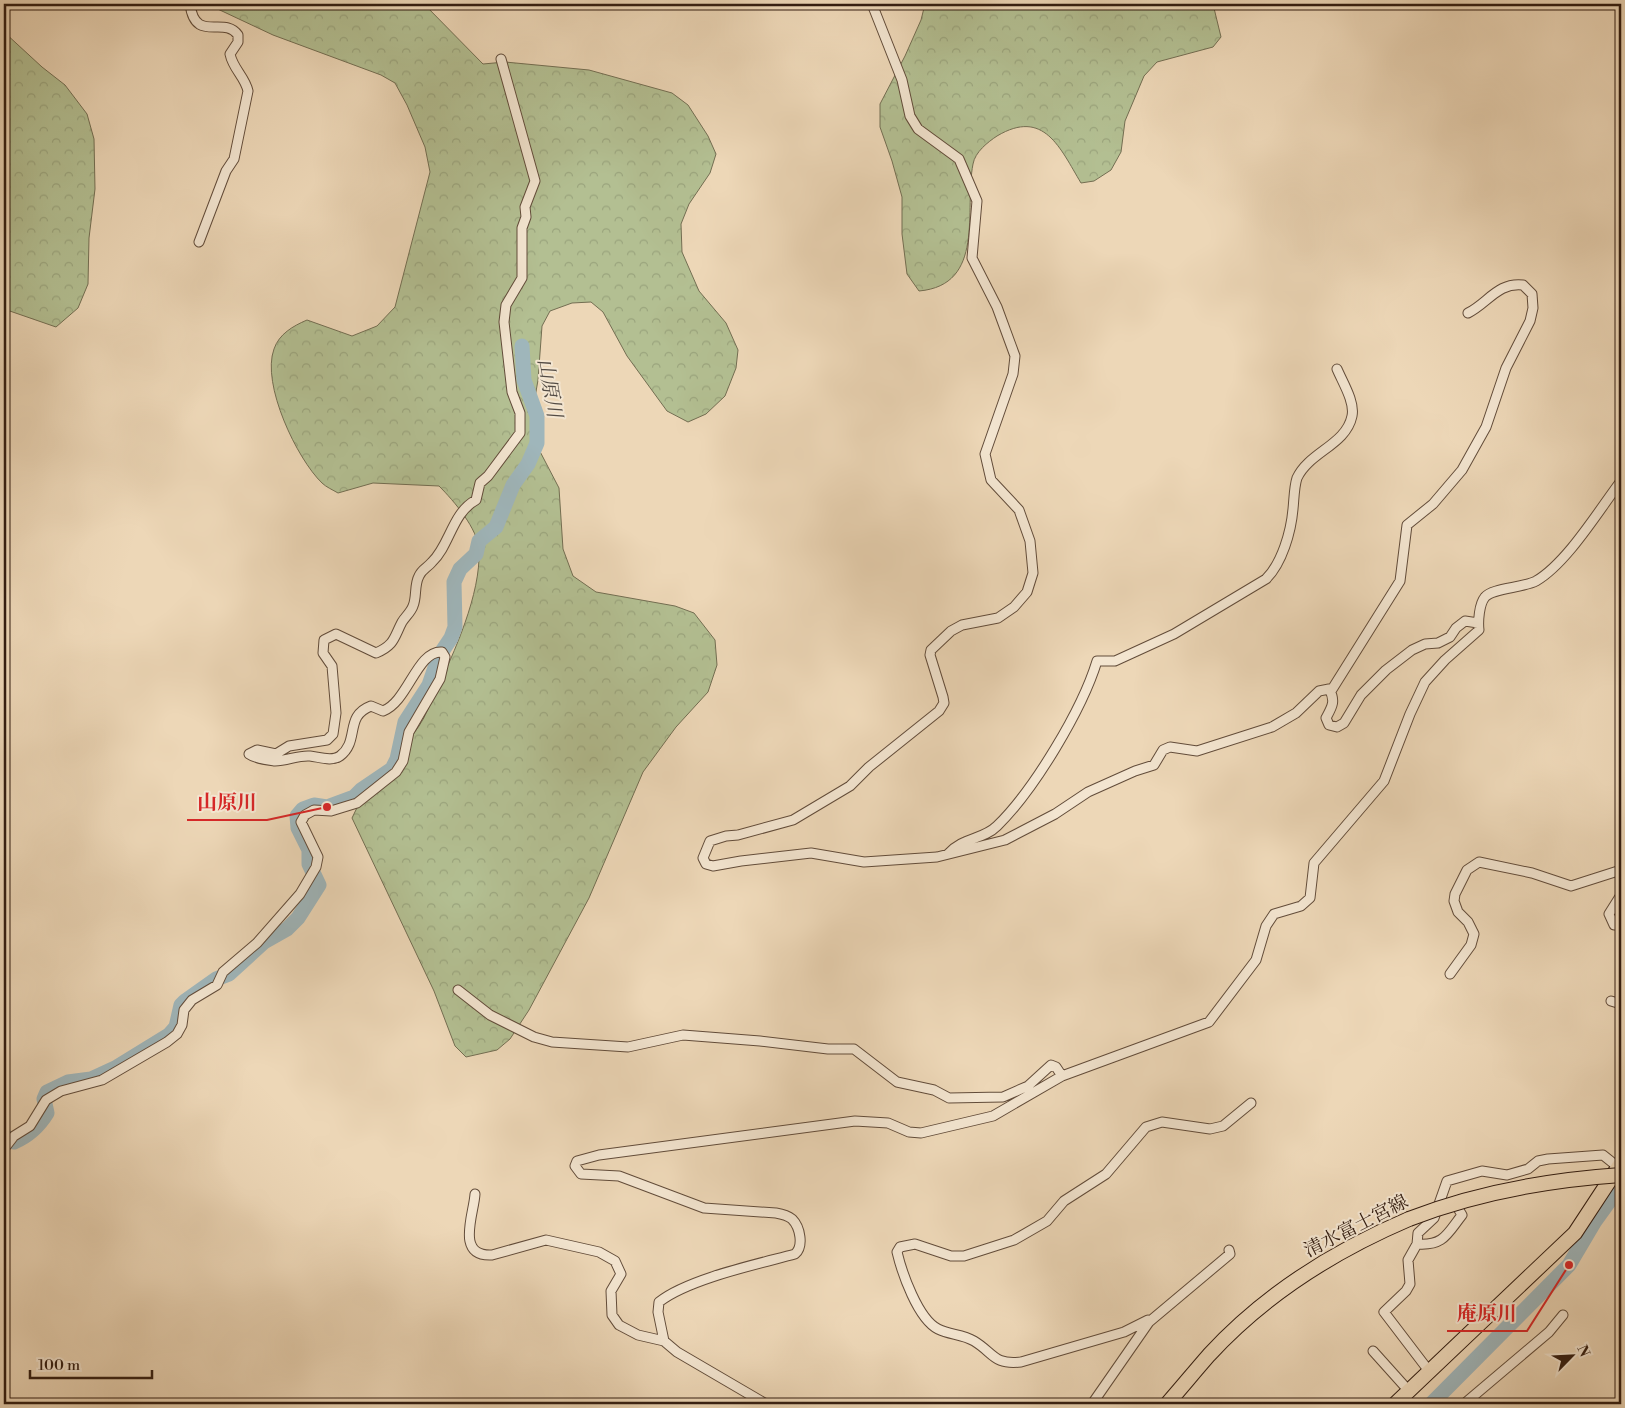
<svg xmlns="http://www.w3.org/2000/svg" width="1625" height="1408" font-family="'Libre Bodoni','Noto Serif JP',serif">
  <defs>
    <pattern id="forest-crowns" width="20" height="18" patternUnits="userSpaceOnUse" patternTransform="scale(1.25)"><rect width="20" height="18" fill="#b3bf92"/><path d="M2 6a3 3 0 1 1 6 0M12 15a3 3 0 1 1 6 0" fill="none" stroke="#9aa47d"/></pattern>
  </defs>
  <rect width="100%" height="100%" fill="#edd7b7"/>
  <filter id="stains"><feTurbulence type="fractalNoise" baseFrequency=".004" numOctaves="4"/><feColorMatrix values="0 0 0 0 .2 0 0 0 0 .09 0 0 0 0 .02 0 0 0 .5 -.17"/></filter>
  <radialGradient id="worn" r=".72"><stop offset=".6" stop-color="#630" stop-opacity="0"/><stop offset="1" stop-color="#630" stop-opacity=".3"/></radialGradient>
  <path fill="url(#forest-crowns)" stroke="#736e52" d="M207,4H424L483,64L505,62L589,70L672,93L688,105L708,136L716,154L710,173L689,204L681,224L682,252L699,291L726,323L738,350L736,368L725,396L706,414L688,422L667,411L627,356L603,312L591,302L572,303L550,311L542,326L538,380L532,415L534,440L559,488L563,549L573,576L596,592L675,606L694,613L715,640L717,665L708,692L676,727L643,772L589,898L529,1010L510,1039L497,1050L466,1057L455,1046L434,991L352,818C367,782 398,758 419,726C426,716 430,703 436,691C454,653 481,594 479,550C478,529 454,501 439,486L373,483L338,493C333,490 326,487 322,483C297,459 261,384 274,349C279,334 293,326 307,320L352,336L377,326L395,307L430,172L425,147L407,105L395,83L381,75L273,35Z
    M925,4H1213L1221,37L1213,47L1157,62L1144,76L1125,121L1121,152L1111,170L1094,181L1081,183C1060,148 1044,108 997,136C988,142 975,152 973,164C964,210 986,285 919,291L907,274L902,234V197L892,161L880,127V104L905,56L921,20Z
    M4,32L42,67L65,85L87,114L94,139L95,189L89,238L88,284L78,308L56,327L4,309Z"/>
  <g fill="none" stroke-linecap="round" stroke-linejoin="round">
    <path stroke="#9fb6bb" stroke-width="15" d="M4,1141L8,1138L14,1142C28,1136 39,1126 47,1113L44,1099L47,1092L68,1082L91,1079L117,1067L169,1035L176,1027L181,1005L185,1001L216,979L229,974L264,942L287,929L298,918L319,885L309,864V850L298,828L297,816L303,809L314,805L327,807L354,797L361,790L392,769L397,759L405,722L429,685L439,656L451,638L455,627L454,582L460,569L476,554L479,541L496,527L513,485L528,464L537,443V416L524,380L522,346
      M1431,1404L1569,1265L1595,1221L1621,1185"/>
    <g stroke="#624c3a" stroke-width="11">
      <path id="minor" d="M190,4C195,44 224,15 238,35V42L230,54C233,69 245,77 248,91L234,159L226,171L199,242
        M872,4L902,80L910,116L918,129L959,159L977,201L972,258L997,307L1015,356L1013,374L985,454L991,480L1019,510L1030,541L1033,573L1027,592L1014,607L998,618L962,625L951,631L931,650L930,655L943,697L944,703L939,711L869,767L850,786L793,820L738,835L726,836L710,841L703,858L706,864L713,866L741,861L811,853L864,862L937,857L1005,840L1055,814L1088,792L1135,771L1154,765L1163,750L1170,747L1197,751L1272,727L1296,713L1319,691L1329,689C1336,701 1332,707 1326,718L1329,725L1337,727L1344,723L1361,695L1386,670L1412,650L1425,644L1438,643L1450,637L1456,628L1465,621L1478,623
        M1331,691L1400,581L1407,525L1433,504L1462,470L1486,427L1506,368L1530,321L1533,308L1532,294L1523,285C1498,282 1488,303 1468,313
        M948,854C963,837 983,840 997,826C1034,790 1082,710 1097,661H1115L1174,634L1266,579C1282,563 1291,532 1293,509C1294,500 1294,487 1297,478C1309,452 1346,445 1352,416C1355,402 1343,383 1337,369
        M1621,895L1609,914L1614,925H1621
        M1450,974L1471,945L1474,934L1468,922L1458,912L1454,901L1455,894L1467,870L1479,862L1532,873L1571,886L1621,870
        M458,990L490,1015L534,1037L552,1042L628,1047L683,1035L760,1041L828,1049H854L897,1082L934,1090L949,1098L1003,1097L1028,1086L1051,1065L1056,1067L1062,1076
        M1611,1001L1621,1004
        M4,1149L14,1136L30,1126L46,1100L61,1091L102,1080L167,1042L177,1034L182,1025L184,1010L192,1000L217,985L223,972L257,943L300,894L316,867L318,857L301,822L305,815L314,810L331,811L357,803L396,772L403,761L409,732L440,679L445,657L442,652C417,650 408,702 383,711L371,706C344,716 360,741 340,756C332,762 319,757 310,756C298,755 287,761 275,761C267,760 256,759 249,754L257,750L276,754L289,746L327,740L333,734L336,713L332,666L323,653L324,640L336,634L376,653C395,645 394,637 402,622C405,617 411,612 413,606C417,597 414,585 419,576C422,569 427,568 432,562C450,545 452,513 476,500L480,483L488,476L520,433V413L512,392L504,322L506,305L522,278V228L526,217L525,207L535,181L501,59
        M475,1194C474,1214 455,1257 492,1255L546,1240L599,1252L615,1261L621,1274L611,1291L612,1315L619,1325L638,1335L664,1341L677,1352L766,1404
        M1417,1244C1444,1246 1447,1234 1462,1215L1459,1210
        M1149,1322L1148,1320L1124,1332L1021,1362C993,1365 994,1353 974,1341C962,1334 950,1335 938,1329C918,1319 902,1273 897,1252L900,1247L915,1244L951,1256H964L1014,1240L1047,1221L1064,1201L1106,1174L1146,1127L1162,1122L1210,1129L1223,1126L1251,1103
        M664,1341L658,1312L659,1302C688,1279 758,1264 795,1254C804,1246 800,1227 792,1219C787,1215 782,1214 776,1213L704,1208L619,1176L581,1174L575,1166L577,1161L599,1155L855,1121L888,1123L909,1132L921,1133L993,1116L1062,1076L1209,1022L1256,960L1266,926L1274,914L1301,906L1310,898L1314,863L1384,781L1410,714L1425,682L1445,660L1479,630C1478,622 1479,604 1485,597C1492,588 1523,588 1536,581C1567,563 1599,510 1621,481
        M1373,1351L1408,1390
        M1429,1371L1384,1312L1406,1291L1410,1284L1408,1260L1417,1244L1418,1233L1434,1218L1447,1181L1482,1171L1507,1175L1528,1169L1538,1161L1548,1159L1603,1155L1618,1167
        M1092,1404L1149,1322L1230,1254L1229,1250
        M1464,1404L1549,1332L1563,1315"/>
    </g>
    <g stroke="#331d11" stroke-width="16">
      <path id="primary" d="M1167,1404C1181,1388 1195,1371 1209,1355C1265,1294 1334,1251 1409,1219
        M1395,1404L1575,1233L1621,1163"/>
    </g>
    <use href="#minor" stroke="#f3e5d0" stroke-width="9"/>
    <use href="#primary" stroke="#edd7b7" stroke-width="14"/>
    <g stroke="#331d11" stroke-width="16" stroke-linecap="butt">
      <path id="primary-bridge" d="M1409,1219C1478,1192 1548,1180 1621,1175"/>
    </g>
    <use href="#primary-bridge" stroke="#edd7b7" stroke-width="14"/>
  </g>
  <g text-anchor="middle" dominant-baseline="central" stroke-width="4" stroke-linejoin="round" paint-order="stroke">
    <g font-size="19" fill="#331d11" stroke="#f3e5d0">
      <text transform="translate(1356 1226) rotate(-27)">清水富士宮線</text>
    </g>
    <g font-size="20" font-style="italic" fill="#534b44" stroke="#f3e5d0">
      <text transform="translate(549 388) rotate(80)">山原川</text>
    </g>
  </g>
  <path fill="none" stroke="#d62828" stroke-width="2" d="M327 807L267 820H187M1569 1265L1527 1331H1447"/>
  <g fill="#d62828" stroke="#f3e5d0" stroke-width="2">
    <circle cx="327" cy="807" r="5"/>
    <circle cx="1569" cy="1265" r="5"/>
  </g>
  <g font-size="20" text-anchor="middle" font-weight="bold" fill="#d62828" stroke="#f3e5d0" stroke-width="4" stroke-linejoin="round" paint-order="stroke">
    <text x="227" y="809">山原川</text>
    <text x="1487" y="1320">庵原川</text>
  </g>
  <rect width="1625" height="1408" fill="none" stroke="#edd7b7" stroke-width="20"/>
  <rect x="5" y="5" width="1615" height="1398" fill="none" stroke="#331d11" stroke-width="2.5"/>
  <rect x="10" y="10" width="1605" height="1388" fill="none" stroke="#331d11"/>
  <g transform="translate(1572 1356) rotate(66)" stroke="#f3e5d0" stroke-width="4" paint-order="stroke">
  <path d="M0-4L9 19L0 12L-9 19Z" fill="#331d11"/>
  <text y="-8" font-size="14" font-weight="bold" text-anchor="middle" fill="#331d11">N</text>
  </g>
  <path d="M30 1370v8h122v-8" fill="none" stroke="#331d11" stroke-width="2.5"/>
  <text x="38" y="1370" font-size="15" fill="#331d11" stroke="#f3e5d0" stroke-width="4" paint-order="stroke">100 m</text>
  <rect width="100%" height="100%" filter="url(#stains)"/>
  <rect width="100%" height="100%" fill="url(#worn)"/>
</svg>
